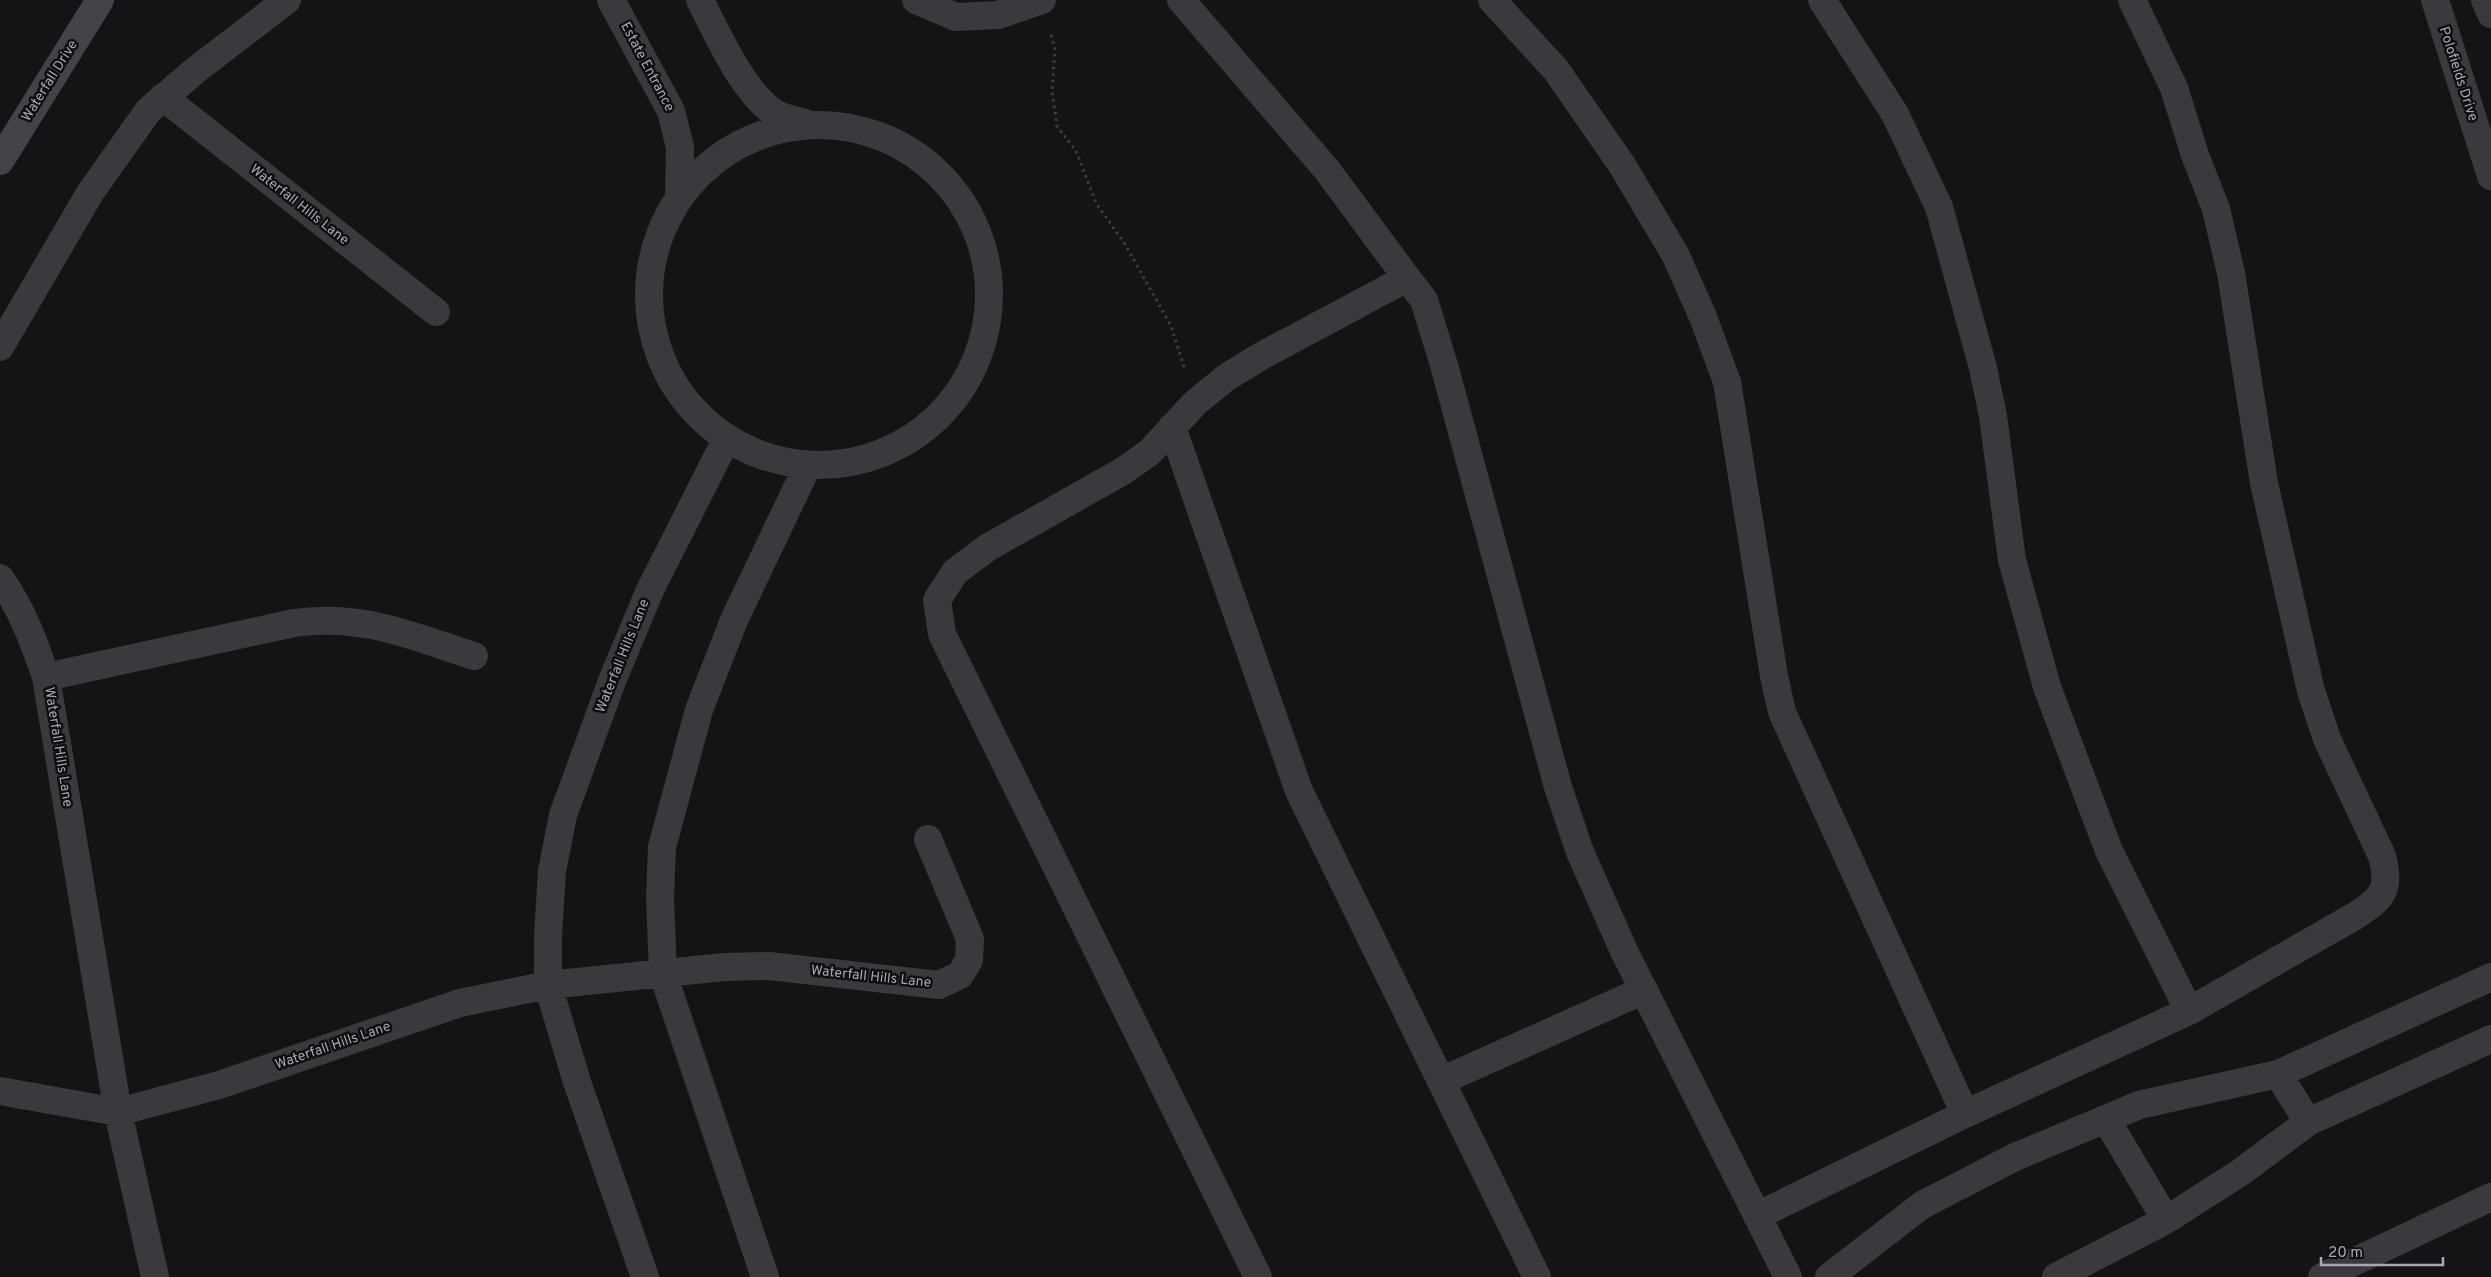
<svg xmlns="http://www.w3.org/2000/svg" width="2491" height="1277" font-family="Overpass,sans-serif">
  <rect width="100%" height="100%" fill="#141315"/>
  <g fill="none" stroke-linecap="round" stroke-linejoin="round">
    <path stroke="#3d3d42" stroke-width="3" stroke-dasharray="2.5 4" stroke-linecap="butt" d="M1051,35L1055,48L1052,91L1057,126L1076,151L1096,203L1125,244L1171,326L1184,367"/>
    <path stroke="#3a3a3e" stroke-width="28" d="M611,0L671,111L680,147L679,196
      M700,0C717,33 743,93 775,113C783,118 795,120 805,123
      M916,0L956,17L998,15L1042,0
      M1181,0L1327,170L1407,278L1424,300L1444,365L1558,787L1580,852L1624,951L1788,1277
      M1492,0L1556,70L1622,165L1676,256L1703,317L1727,382L1774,676L1782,712L1965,1114
      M1822,0L1895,114L1939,207L1983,368L1993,416L2012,560L2047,687L2109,851L2189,1011
      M2435,0L2491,176
      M2485,0L2491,14
      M163,97L436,312
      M649 295a170 170 0 1 1 340 0a170 170 0 1 1-340 0Z
      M0,347L90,193L148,111L197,69L287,0
      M1172,427L1299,791L1537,1277
      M0,578C22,609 34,642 46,677L118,1112L155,1277
      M46,677L294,623C361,613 412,636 474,656
      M2278,1074L2308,1122
      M1441,1081L1644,990
      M0,1091L118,1112L219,1085L460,1003L548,985L724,967L769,966L939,985L960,975L969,960L970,939L928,839
      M2106,1119L2166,1220
      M1757,1216L1965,1114L2189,1011L2355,916C2383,898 2391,889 2382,856L2327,739L2311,691L2264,483L2231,273L2216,209L2195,155L2174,88L2132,0
      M645,1277L577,1082L548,985V936L552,871L563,815L612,681L650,590L727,438
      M765,1277L663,974L660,897L662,847L699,710L734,620L808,465
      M1258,1277L942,634L937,600L955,572L987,548L1123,471L1150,452L1195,403L1227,377L1263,355L1407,278
      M1829,1277L1922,1205L2015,1157L2139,1105L2278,1074L2491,977
      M2056,1277L2166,1220L2241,1172L2308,1122L2491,1039
      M2322,1277L2491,1197"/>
    <path stroke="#434349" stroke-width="28" d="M0,161L100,0"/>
  </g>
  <g text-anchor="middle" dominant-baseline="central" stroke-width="5" stroke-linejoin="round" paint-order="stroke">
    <g font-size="14" fill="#a7a8b3" stroke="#0f0e10">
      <text transform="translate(647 67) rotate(62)">Estate Entrance</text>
      <text transform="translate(2458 74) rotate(72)">Polofields Drive</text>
      <text transform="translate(50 81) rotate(-58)">Waterfall Drive</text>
      <text transform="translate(299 205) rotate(38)">Waterfall Hills Lane</text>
      <text transform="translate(623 656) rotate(-68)">Waterfall Hills Lane</text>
      <text transform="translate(58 747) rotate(81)">Waterfall Hills Lane</text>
      <text transform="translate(871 977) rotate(6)">Waterfall Hills Lane</text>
      <text transform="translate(333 1046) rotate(-19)">Waterfall Hills Lane</text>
    </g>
  </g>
  <path d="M2321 1257v8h122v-8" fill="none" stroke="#a7a8b3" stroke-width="2.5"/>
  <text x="2328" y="1257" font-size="15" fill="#a7a8b3" stroke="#0f0e10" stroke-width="4" paint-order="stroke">20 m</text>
</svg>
